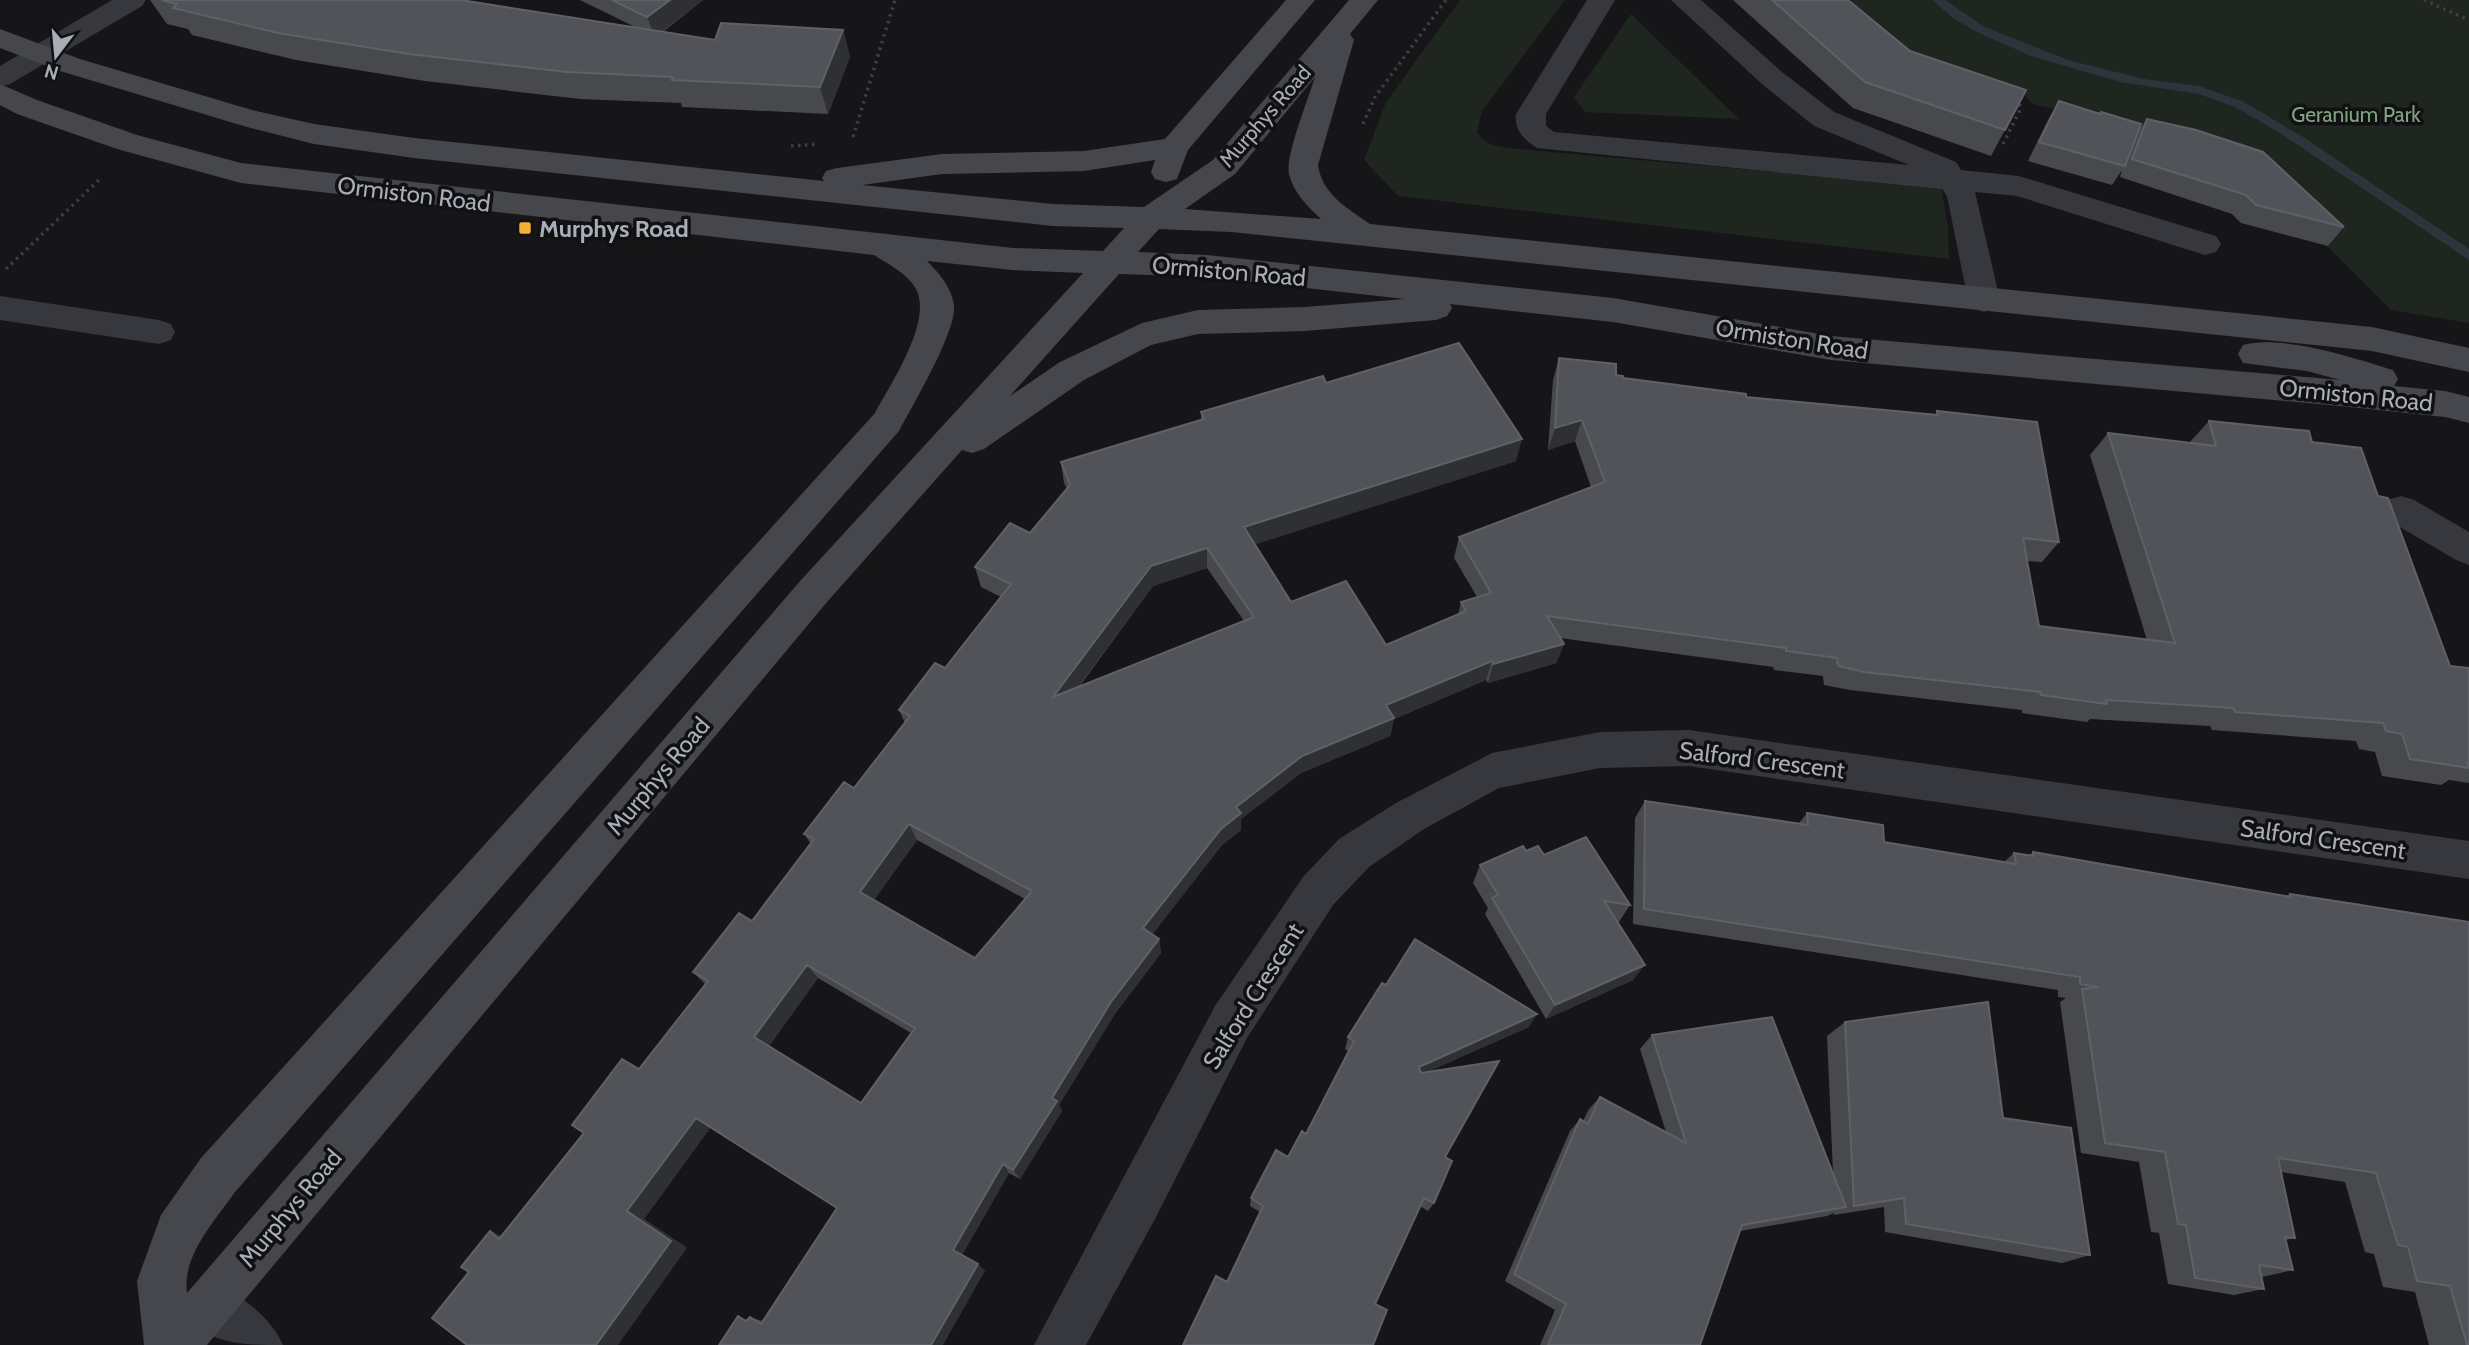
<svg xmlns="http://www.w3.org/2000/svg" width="2469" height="1345" font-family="Cabin,sans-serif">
  <rect width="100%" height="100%" fill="#161618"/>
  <path fill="#1e261f" d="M1460,0H1565L1482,111L1477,133L1489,144L1508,148L1941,187L1948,227L1949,259L1398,196L1364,160L1386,102Z
    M1845,0H2469V323L2391,310L2241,161L2150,128L2032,104L2022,92L1920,61Z
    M1631,14L1739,119L1585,112L1574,97Z"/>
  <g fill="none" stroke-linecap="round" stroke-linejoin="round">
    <path fill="#2c353c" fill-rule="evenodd" d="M1932,0H1945L1985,27L2068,60L2144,79L2199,86L2244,102L2303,137L2469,249V260L2280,133L2235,107L2199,94L2120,82L2031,56L1977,32L1953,18Z"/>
    <path stroke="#3d3f44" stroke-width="3.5" stroke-dasharray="2.5 4.5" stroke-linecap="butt" d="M2424,0L2469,20
      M1363,124L1375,97L1446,0
      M853,137L895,0
      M2003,144L2021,108L2017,99
      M791,146L817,144
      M6,269L102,177"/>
    <path fill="#37383d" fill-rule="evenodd" d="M112,0H146L142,6L10,84L0,87V66Z
      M1587,0H1615L1546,114V126L1554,132L1909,165L1814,126L1762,84L1671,0H1701L1782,72L1834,112L1956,162L1961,170L2019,176L2216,236L2221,244L2216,252L2205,255L2017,196L1975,192L2000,300L1995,308L1984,312L1973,308L1968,300L1947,196L1942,189L1537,148C1524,140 1514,130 1516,114Z
      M0,296L159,320L171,324L175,332L171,340L159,344L0,320Z
      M2401,496L2414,500L2469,532V565L2456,560L2388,520L2383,510L2388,500Z
      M1689,730L2469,841V879L1689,766L1600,768L1499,788L1424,829L1369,867L1333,905L1247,1038L1154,1221L1086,1345H1034L1215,1006L1303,877L1339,839L1396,803L1492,753L1600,732Z
      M208,1280C237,1292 271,1316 283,1345C237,1345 204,1345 183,1305L191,1288Z"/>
    <path fill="#45474d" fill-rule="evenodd" d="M1286,0H1315L1188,150L1177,179L1166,182L1155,179L1151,172L1155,160L1084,171L942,174L862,185L1053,204L1144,207L1213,160L1349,0H1378L1350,34L1354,40L1318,165C1322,194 1347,208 1370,224L2372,327L2469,348V372L2372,351L1231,232L1159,229L1138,252L1207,255L1613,298L1831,336L2340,380L2307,371L2243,363L2238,354L2243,345C2281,334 2355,358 2393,370L2398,379L2394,386L2445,391L2469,397V423L2445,417L2340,406L1831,360L1613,322L1450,304L1452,308L1447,316L1436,320L1305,331L1198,334L1151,345L1084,380L984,449L972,453L962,450L827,602L207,1345H144L137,1281L161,1215L201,1158L875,413C891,383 933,321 916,289C907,273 888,264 874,255L241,183L117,149L17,114L0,105V84L37,100L137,135L241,163L1013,248L1103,251L1124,228L1053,226L414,158L314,144L247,127L60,71L0,48V29L80,59L252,110L314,124L414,138L824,181L822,178L826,171L837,168L942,154L1084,151L1165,139ZM1315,77C1309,97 1285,156 1289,174C1293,192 1308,207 1321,219L1185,209L1235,174ZM927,261L1013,270L1083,273L801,580L187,1293C182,1255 215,1221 235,1192L899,431C912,407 956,332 954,307C953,289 939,273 927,261ZM1119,274L1207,277L1405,299L1305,307L1198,310L1142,323L1060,362L1010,396Z"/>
  </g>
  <path fill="#47494d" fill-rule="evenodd" d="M150,0H461L635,27L580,0H703L663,32L715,40L843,30L850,57L828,114L682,107L681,103L580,99L425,81L296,60L192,35L188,29L167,24Z
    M1733,0H1848L2005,130L1991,156L1853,108Z
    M2059,101L2139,130L2147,119L2344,227L2328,246L2241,223L2232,214L2120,177L2122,170L2112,185L2028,161L2048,120Z
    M1559,358L1616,375L1623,378L1746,397L1935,415L1937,411L2059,542L2042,562L2027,561L2039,626L2147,640L2090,455L2108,433L2189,443L2209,421L2312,442L2378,496L2450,666L2469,668V783L2449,780L2441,785L2382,776L2375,752L2359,749L2356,741L2212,730L2210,726L2090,719L2087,722L2022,713V710L1850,690L1824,685L1823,676L1774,670L1773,667L1560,638L1564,644L1556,663L1488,683L1486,680L1394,719L1390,736L1301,773L1241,819V830L1222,845L1152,934L1159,939L1161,953L1114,1015L1059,1105L1062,1111L1020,1179L1009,1173L962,1255L985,1271L719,1345L750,1317L762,1321L837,1208L710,1128L644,1219L687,1248L502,1236L639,1069L705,984L693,972L752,921L811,844L804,834L854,788L905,723L899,710L945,668L1001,597L981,587L975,567L1030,533L1067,489L1064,483L1061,462L1201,420V412L1326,383L1516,461L1255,544L1291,602L1386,645L1458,615L1461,602L1477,597L1454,558L1459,537L1591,487L1575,441L1548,450L1553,380ZM1207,568L1244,621L1079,687L1153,586ZM917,840L1025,899L975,958L874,900ZM818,978L911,1033L861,1103L769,1046Z
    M1645,801L1799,823L1807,813L1884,842L2004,862L2014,853L2029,855L2033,852L2286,896L2290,894L2362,904L2469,1345H2429L2415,1292L2383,1287L2374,1254L2365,1252L2345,1182L2281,1172L2295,1238L2286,1240L2293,1270L2262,1277L2264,1289L2234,1295L2168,1284L2159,1233L2151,1232L2139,1162L2081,1153L2060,1002L2066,998L2058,997V990L1633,924L1635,818Z
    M1526,851L1544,855L1630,905L1619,922L1617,921L1633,980L1546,1019L1485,914L1488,908L1473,883L1480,865Z
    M1386,985L1529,1027L1427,1072L1445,1157L1434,1203L1428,1211L1420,1206L1227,1282L1260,1212L1250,1206L1251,1198L1288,1157L1306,1134L1349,1052L1345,1049L1348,1037Z
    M1845,1022L2003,1118L2090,1255L2062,1263L1885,1232L1884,1207L1834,1215V1213L1827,1216L1740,1231L1700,1345H1540L1555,1310L1505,1281L1570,1131L1580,1119L1583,1121L1589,1109L1600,1097L1666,1132L1640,1049L1652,1035L1833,1172L1827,1036Z"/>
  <path fill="#2f3033" d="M670,0H703L655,37L647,17Z
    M843,30L850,57L828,114L820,87Z
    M1582,420L1575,441L1548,450L1555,428Z
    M1522,439L1516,461L1244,548V527Z
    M1207,548V568L1153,586L1057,715L1053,697L1151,566Z
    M1564,644L1556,663L1488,683L1493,664Z
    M1492,661L1486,680L1394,719L1390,736L1301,773L1241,819V830L1222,845L1146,943L1143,928L1221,829L1236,807L1302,756L1386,705Z
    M909,824L917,840L869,907L860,892Z
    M1159,939L1161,953L1114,1015L1059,1105L1062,1111L1020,1179L1013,1170L1052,1098L1111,1002Z
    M807,965L818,978L767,1049L754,1037Z
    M1645,965L1633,980L1546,1019L1555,1005Z
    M1537,1014L1529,1027L1414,1078L1419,1067Z
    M696,1118L710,1128L644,1219L687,1248L618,1345H596L627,1211Z
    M1003,1164L1009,1173L961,1257L953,1250Z
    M490,1231L510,1239H499Z
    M978,1264L985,1271L943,1345H931Z"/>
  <path fill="#525359" stroke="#5f6168" stroke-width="2" fill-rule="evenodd" d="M161,0H461L715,40L721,23L843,30L820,87L672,80L673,77L567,72L409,54L278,33L173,8L177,4Z
    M612,0H670L647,17Z
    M1772,0H1848L1910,51L2026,90L2005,130L1865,82Z
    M2059,101L2100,114L2101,112L2141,124L2125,166L2039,142Z
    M2147,119L2196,130L2263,152L2344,227L2256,205L2246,195L2132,159Z
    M1459,343L1522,439L1244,527L1291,602L1346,581L1386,645L1466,611L1461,602L1491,593L1459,537L1605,482L1582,420L1555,428L1559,358L1616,364V375L1623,376V378L1746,394V397L1938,415L1937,411L2037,422L2059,542L2023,538L2039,626L2175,643L2108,433L2216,446L2209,421L2309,431L2312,442L2361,448L2378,496L2388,498L2450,666L2469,668V762H2467L2469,768L2410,759L2402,734L2386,731L2383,723L2235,712L2233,708L2106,700L2107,704L2041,695L2040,692L1864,672L1838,666L1837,658L1786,651V648L1547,616L1564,644L1493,664L1492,661L1386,705L1394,718L1302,756L1236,807L1241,813L1221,829L1143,928L1159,939L1111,1002L1052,1098L1057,1101L1013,1170L1003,1164L953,1250L978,1264L931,1345H719L738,1316L746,1321L750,1317L761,1324L837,1208L696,1118L627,1211L671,1241L596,1345H467L432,1318L469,1272L461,1267L490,1231L499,1239L584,1133L572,1125L622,1059L639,1069L708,981L693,972L739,913L752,921L814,839L804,834L844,782L854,788L910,716L899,710L935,663L945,668L1011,584L975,567L1010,523L1030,533L1070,485L1061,462L1204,419L1201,412L1323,376L1326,383ZM1207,548L1254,617L1053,697L1151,566ZM909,824L1032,891L975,958L860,892ZM807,965L915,1028L861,1103L754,1037Z
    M1645,801L1808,825L1807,813L1883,825L1884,842L2016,864L2014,853L2033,856V852L2291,897L2290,894L2469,922V1345H2467L2450,1286L2417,1281L2408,1247L2398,1245L2376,1173L2278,1158L2295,1238L2285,1237L2293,1270L2259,1265L2264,1289L2195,1278L2186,1225L2178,1224L2165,1152L2105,1143L2082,989L2098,987L2080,984V977L1644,909Z
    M1586,837L1630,905L1604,901L1645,965L1555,1005L1492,898L1498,895L1480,865L1523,846L1526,851L1538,846L1544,855Z
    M1415,939L1537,1014L1419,1067L1421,1073L1499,1061L1445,1157L1452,1161L1434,1203L1424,1198L1375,1304L1387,1310L1373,1345H1183L1216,1276L1227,1282L1263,1206L1251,1198L1276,1150L1288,1157L1302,1131L1306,1134L1354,1041L1348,1037L1382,983L1386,985Z
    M1988,1002L2003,1118L2071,1128L2090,1255L1906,1224L1904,1198L1854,1206L1845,1022Z
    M1772,1017L1846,1207L1742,1225L1700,1345H1548L1566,1304L1514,1274L1580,1119L1588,1124L1600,1097L1686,1143L1652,1035Z"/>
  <rect fill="#f2b134" stroke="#111113" stroke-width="2.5" x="518" y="221" width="14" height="14" rx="3.5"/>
  <g text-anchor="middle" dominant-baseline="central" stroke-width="7" stroke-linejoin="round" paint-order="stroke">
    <g font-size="21" fill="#7fa381" stroke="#111113">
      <text x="2356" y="114">Geranium Park</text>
    </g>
    <g font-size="21" fill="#a8adb8" stroke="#111113">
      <text transform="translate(1265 116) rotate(-49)">Murphys Road</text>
    </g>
    <g font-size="24" fill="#a8adb8" stroke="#111113">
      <text transform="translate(414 194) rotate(7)">Ormiston Road</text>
      <text transform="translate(1229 271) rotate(5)">Ormiston Road</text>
      <text transform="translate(1792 339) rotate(9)">Ormiston Road</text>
      <text transform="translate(2356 395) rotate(6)">Ormiston Road</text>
      <text transform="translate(1762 760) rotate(7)">Salford Crescent</text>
      <text transform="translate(658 776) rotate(-50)">Murphys Road</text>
      <text transform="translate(2323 839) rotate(8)">Salford Crescent</text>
      <text transform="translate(1253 996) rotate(-58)">Salford Crescent</text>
      <text transform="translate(290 1208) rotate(-50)">Murphys Road</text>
    </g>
    <g font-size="24" font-weight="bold" fill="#a8adb8" stroke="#111113" text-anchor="start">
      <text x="539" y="228">Murphys Road</text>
    </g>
  </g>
  <g transform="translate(56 56) rotate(196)" stroke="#111113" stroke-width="5" paint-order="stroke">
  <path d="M0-5L12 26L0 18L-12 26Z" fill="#a8adb8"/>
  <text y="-10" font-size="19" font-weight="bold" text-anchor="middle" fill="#a8adb8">N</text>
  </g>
</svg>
